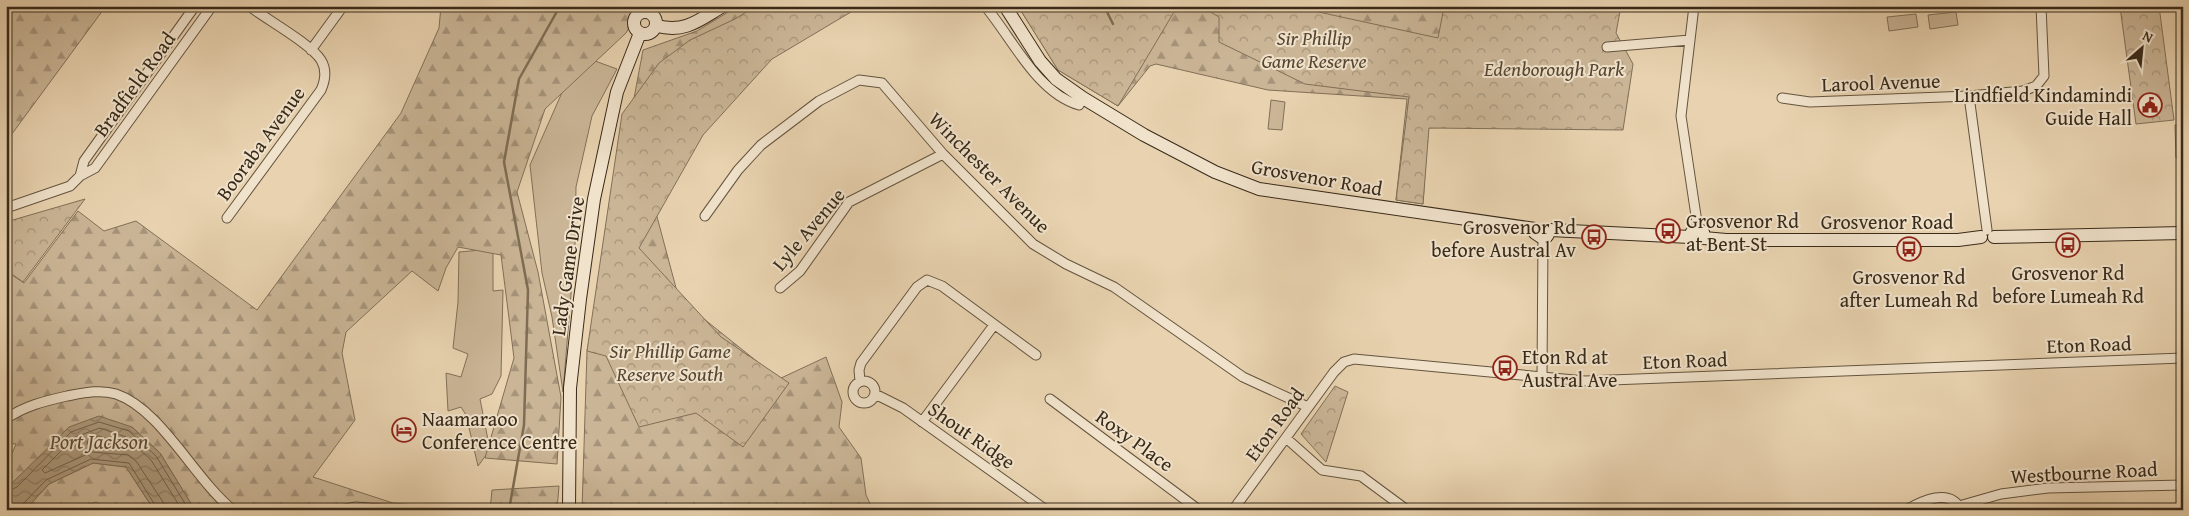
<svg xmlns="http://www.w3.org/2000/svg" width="2189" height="516" font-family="'Gentium Book Plus',serif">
  <defs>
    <pattern id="forest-firs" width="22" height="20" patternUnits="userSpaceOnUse" patternTransform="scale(1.25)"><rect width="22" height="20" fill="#cab596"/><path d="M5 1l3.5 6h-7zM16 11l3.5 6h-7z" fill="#a5937a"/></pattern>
    <pattern id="park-crowns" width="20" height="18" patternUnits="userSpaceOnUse" patternTransform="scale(1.25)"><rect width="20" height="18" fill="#cab596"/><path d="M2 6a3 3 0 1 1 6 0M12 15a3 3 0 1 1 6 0" fill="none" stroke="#a5937a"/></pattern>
    <pattern id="water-waves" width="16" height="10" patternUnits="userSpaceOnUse" patternTransform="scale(1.25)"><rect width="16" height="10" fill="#ac997c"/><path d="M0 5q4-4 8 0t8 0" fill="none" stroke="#8d7d65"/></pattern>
  </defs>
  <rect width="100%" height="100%" fill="#e8d2af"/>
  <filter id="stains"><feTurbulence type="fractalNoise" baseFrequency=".004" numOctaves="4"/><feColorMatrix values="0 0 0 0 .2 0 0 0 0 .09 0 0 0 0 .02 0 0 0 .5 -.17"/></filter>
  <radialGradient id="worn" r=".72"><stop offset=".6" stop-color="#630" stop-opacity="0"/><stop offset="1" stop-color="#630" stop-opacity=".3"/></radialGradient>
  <path fill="#cab596" stroke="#817058" d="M1956,12L1958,25L1930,29L1928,15Z
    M1916,14L1918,27L1889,31L1887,17Z
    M595,61L617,69L592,116L576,187L575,245L563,392L552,317L542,273L530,165L564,88Z
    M1271,100L1285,102L1282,130L1268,129Z
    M2175,125H2183V158H2176Z
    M493,249V291L503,290L501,376L492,394L480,399L490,450L478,466L466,415L461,407L448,411L446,373L461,377L468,354L453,348L458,302L459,252Z"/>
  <path fill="url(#forest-firs)" stroke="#817058" d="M6,6H106L6,142Z
    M441,6H642L626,33L545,109L517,192L538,272L561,397L557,464L485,458L514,358L501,255L458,247L446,268L438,291L412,271L346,332L342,353L355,420L313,477L393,503L474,510H195L160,453L132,427L13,483L6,489V468L16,444L6,443V271L24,283L78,211L104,231L136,221L257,310L401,113L439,28Z
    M738,6H818L710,89L656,213L679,299L779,379L826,357L842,402L839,427L861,458L866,495L873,510H582L587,351L643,50L697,31Z
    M1018,6H1608L1454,127L1428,128L1423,204L1396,200L1407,99L1268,90L1156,64L1150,66L1118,106L1058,70Z
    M93,463L126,467L154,510H108L96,502L84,507L83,510H25L49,484Z
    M559,486L557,510H490L492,490Z"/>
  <path fill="url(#park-crowns)" stroke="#817058" d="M756,6H861L772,59L703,135L639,248L721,337L789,383L743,447L696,413L639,427L606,356L587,351L622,114L659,63L690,40L735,19Z
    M1018,6H1192L1174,12L1118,106L1058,70Z
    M1200,6H1291L1438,38L1444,7L1621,6L1616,33L1633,64L1623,130L1429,128L1423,204L1396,200L1409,97L1305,84L1219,42V17Z
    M2159,6L2174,120L2136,124L2120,7Z
    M85,199L23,282L6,270V222Z
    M1335,386L1348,392L1326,462L1301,434Z"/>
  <path fill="url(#water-waves)" stroke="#7e6d54" d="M99,416L132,427L160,453L195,510H154L126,467L93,463L49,484L25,510H6V489L69,427Z"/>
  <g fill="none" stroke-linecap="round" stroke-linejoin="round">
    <path stroke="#72624a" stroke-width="1" d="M99,436L117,442L119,445L87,444L88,440Z
      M6,492L17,487L71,432L99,422L129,431L156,456L189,510
      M22,510L23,504L46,480L91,459L129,463L158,510
      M164,510L163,502L136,461L128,455L92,452L45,473L42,470L75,437L100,428L126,437L151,460L182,510"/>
    <path stroke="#7e6d54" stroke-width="2.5" d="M1104,6L1113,24
      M509,510L524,425L528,290L504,162L519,79L560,6"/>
    <g stroke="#64543e" stroke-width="11">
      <path id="street" d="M985,6C1012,38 1037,93 1079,105L1083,98
        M1694,6L1681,116L1698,229
        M1607,47L1690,40
        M311,50L343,6
        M1969,96L1987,230
        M1782,98L1810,102L1969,96L2023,91L2036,86L2044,76L2041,6
        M80,176L84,161L195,6
        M6,208L70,186L80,176L95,168L212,6
        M705,216L738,170L761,145L819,101L859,80L882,83L943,154L1033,244L1066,264L1114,287L1243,377L1308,407
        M227,218L321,90C325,81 327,70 321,60C311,44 266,19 249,6
        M780,288L800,271L849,202L943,154
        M1542,376L1543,237
        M853 392a11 11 0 1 1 22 0a11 11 0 1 1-22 0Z
        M860,381L859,370L861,363L917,287L927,280L942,286L1036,355
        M875,394L903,408L1046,510
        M1050,399L1199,510
        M6,419C24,406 45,401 67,396C83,393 100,389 116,394C161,409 195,480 233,510
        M922,422L994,325
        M1286,438L1322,470L1361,476L1407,510
        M1959,506L2001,494L2048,488L2183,485
        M340,510L356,507L392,510
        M1233,510L1334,372L1344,362L1354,359L1585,381L2183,358
        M1906,510C1922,501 1950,487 1961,510"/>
    </g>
    <g stroke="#382a19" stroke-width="14">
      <path id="secondary" d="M1005,6L1040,61L1056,79L1083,98L1144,135L1215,172L1259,189L1535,229
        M634 23a11 11 0 1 1 22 0a11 11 0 1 1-22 0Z
        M657,26C686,33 699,20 723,6
        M1535,229V233L1541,237L1547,236L1550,230
        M1550,230L1690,237
        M1690,237L1692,232L1698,229L1703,232L1704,238
        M1994,237L2183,233
        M1704,238L1726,240H1958L1981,237
        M569,510L570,388L580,299L594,199L617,92L640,33"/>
    </g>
    <use href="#street" stroke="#f0e2cb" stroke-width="9"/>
    <use href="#secondary" stroke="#f0e2cb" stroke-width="12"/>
  </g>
  <defs>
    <g id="civic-ring" transform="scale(1.25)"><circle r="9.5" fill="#f0e2cb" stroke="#8f2418" stroke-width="1.5"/><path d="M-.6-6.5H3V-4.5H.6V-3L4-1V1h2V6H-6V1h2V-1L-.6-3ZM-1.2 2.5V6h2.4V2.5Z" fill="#8f2418"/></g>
    <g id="bus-ring" transform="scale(1.25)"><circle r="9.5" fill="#f0e2cb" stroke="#8f2418" stroke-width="1.5"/><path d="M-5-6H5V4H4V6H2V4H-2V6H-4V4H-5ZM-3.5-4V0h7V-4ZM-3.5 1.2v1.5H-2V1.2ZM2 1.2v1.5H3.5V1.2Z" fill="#8f2418"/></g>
    <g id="hotel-ring" transform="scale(1.25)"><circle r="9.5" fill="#f0e2cb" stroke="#8f2418" stroke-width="1.5"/><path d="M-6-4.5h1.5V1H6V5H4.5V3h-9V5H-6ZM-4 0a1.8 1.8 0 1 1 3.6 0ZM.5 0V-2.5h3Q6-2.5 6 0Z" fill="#8f2418"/></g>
  </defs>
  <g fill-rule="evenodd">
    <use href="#civic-ring" x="2150" y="105"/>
    <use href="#bus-ring" x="1668" y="231"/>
    <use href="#bus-ring" x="1594" y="237"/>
    <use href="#bus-ring" x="2068" y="245"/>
    <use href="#bus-ring" x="1909" y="249"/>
    <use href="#bus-ring" x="1505" y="368"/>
    <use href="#hotel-ring" x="404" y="430"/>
  </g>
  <g text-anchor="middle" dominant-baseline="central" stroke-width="4" stroke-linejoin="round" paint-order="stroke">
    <g font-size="20" font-style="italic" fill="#554632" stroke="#f0e2cb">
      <text x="1314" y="37">Sir Phillip<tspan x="1314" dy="23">Game Reserve</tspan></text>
      <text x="1554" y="68">Edenborough Park</text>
      <text x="670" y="350">Sir Phillip Game<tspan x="670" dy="23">Reserve South</tspan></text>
    </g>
    <g font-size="20" fill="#382a19" stroke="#f0e2cb">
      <text transform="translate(1881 82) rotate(-2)">Larool Avenue</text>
      <text transform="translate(134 84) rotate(-54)">Bradfield Road</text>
      <text transform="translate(260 143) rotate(-54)">Booraba Avenue</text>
      <text transform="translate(990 172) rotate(45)">Winchester Avenue</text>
      <text transform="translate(1317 177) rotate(10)">Grosvenor Road</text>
      <text x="1887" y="221">Grosvenor Road</text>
      <text transform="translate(808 229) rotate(-50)">Lyle Avenue</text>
      <text transform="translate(567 266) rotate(-82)">Lady Game Drive</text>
      <text transform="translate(2089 344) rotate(-2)">Eton Road</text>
      <text transform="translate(1685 360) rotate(-2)">Eton Road</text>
      <text transform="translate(1274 424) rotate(-54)">Eton Road</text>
      <text transform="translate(972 435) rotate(35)">Shout Ridge</text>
      <text transform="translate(1135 440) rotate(36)">Roxy Place</text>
      <text transform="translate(2084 472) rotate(-3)">Westbourne Road</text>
    </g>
    <g font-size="20" fill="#382a19" stroke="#f0e2cb" text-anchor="start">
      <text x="2132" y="94" text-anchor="end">Lindfield Kindamindi<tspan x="2132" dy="23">Guide Hall</tspan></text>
      <text x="1686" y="220">Grosvenor Rd<tspan x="1686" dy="23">at Bent St</tspan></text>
      <text x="1576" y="226" text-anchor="end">Grosvenor Rd<tspan x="1576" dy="23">before Austral Av</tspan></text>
      <text x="2068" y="272" text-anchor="middle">Grosvenor Rd<tspan x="2068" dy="23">before Lumeah Rd</tspan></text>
      <text x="1909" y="276" text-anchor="middle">Grosvenor Rd<tspan x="1909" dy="23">after Lumeah Rd</tspan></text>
      <text x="1522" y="356">Eton Rd at<tspan x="1522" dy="23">Austral Ave</tspan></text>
      <text x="422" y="418">Naamaraoo<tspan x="422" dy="23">Conference Centre</tspan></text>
    </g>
    <g font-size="21" font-style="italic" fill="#5b4b37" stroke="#f0e2cb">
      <text x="99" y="441">Port Jackson</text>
    </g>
  </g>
  <rect width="2189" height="516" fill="none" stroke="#e8d2af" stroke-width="25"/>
  <rect x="8" y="8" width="2174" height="501" fill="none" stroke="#382a19" stroke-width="2.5"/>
  <rect x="12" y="12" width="2164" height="491" fill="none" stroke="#382a19"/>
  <g transform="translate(2142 48) rotate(27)" stroke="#f0e2cb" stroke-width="4" paint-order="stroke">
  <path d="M0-4L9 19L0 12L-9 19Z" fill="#382a19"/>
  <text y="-8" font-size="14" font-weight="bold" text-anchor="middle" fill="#382a19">N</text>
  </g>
  <rect width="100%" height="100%" filter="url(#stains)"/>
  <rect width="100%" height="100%" fill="url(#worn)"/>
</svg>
